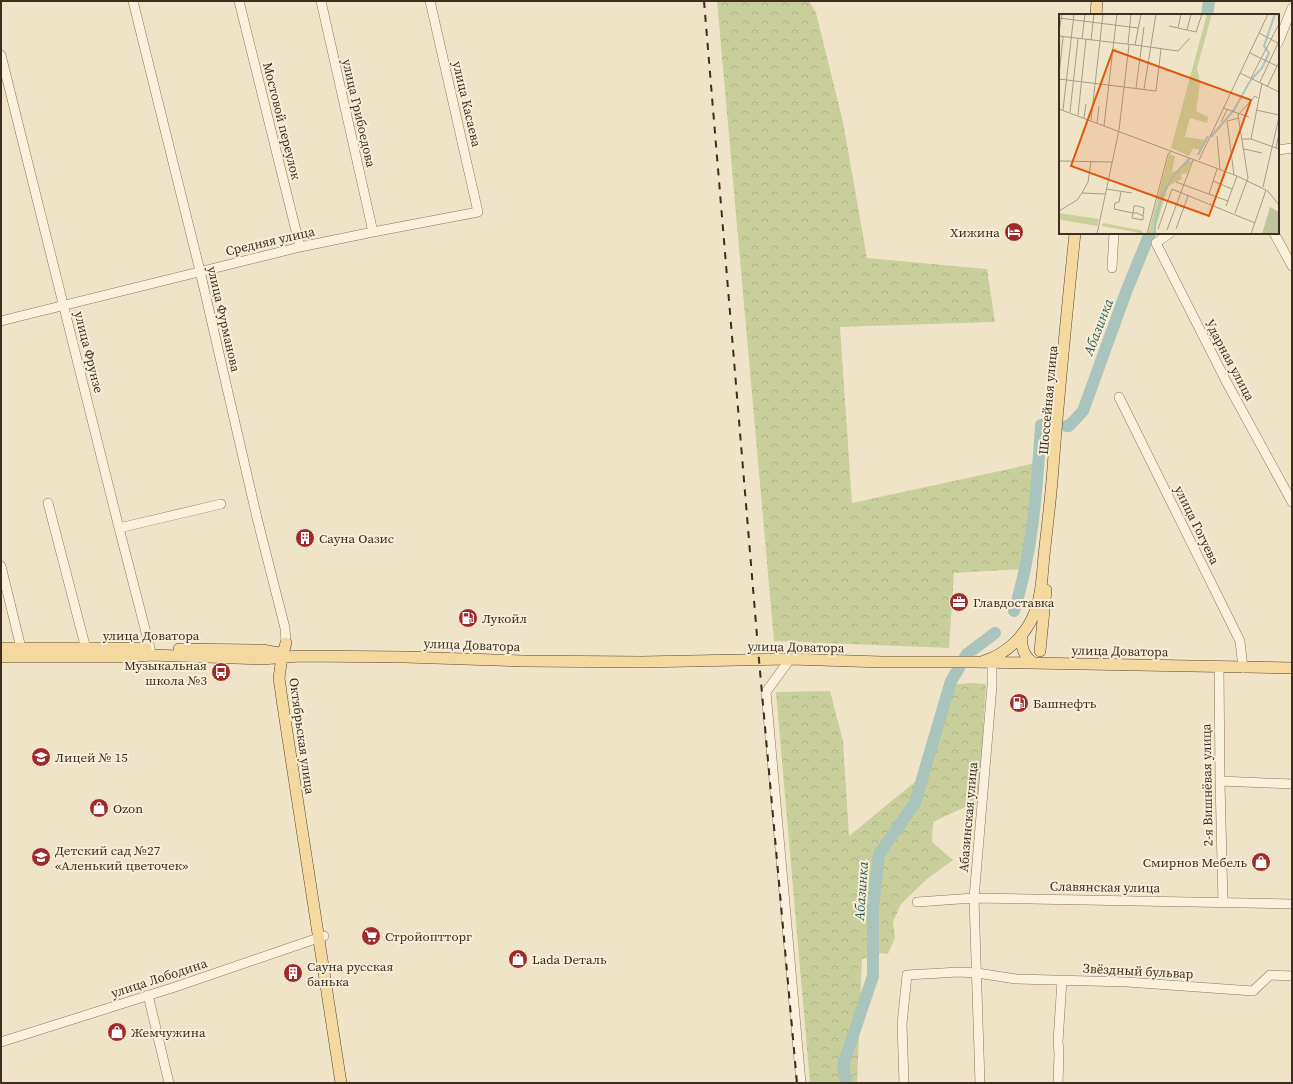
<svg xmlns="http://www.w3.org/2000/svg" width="1293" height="1084" font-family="'Source Serif 4',serif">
  <defs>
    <pattern id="forest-crowns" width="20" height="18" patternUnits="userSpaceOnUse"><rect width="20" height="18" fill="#c9cf9b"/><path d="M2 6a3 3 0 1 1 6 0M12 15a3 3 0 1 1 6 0" fill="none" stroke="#aeb285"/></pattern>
  </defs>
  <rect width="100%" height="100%" fill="#f0e4c8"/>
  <path fill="url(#forest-crowns)" d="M717,1H809L816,13L843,122L867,258L987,269L995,322L840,327L852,503L1036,463L1023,569L954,573L949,648L774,641Z
    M972,683L986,684L983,729L986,767L980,800L933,822L932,842L953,860L927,879L901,904L893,922L895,938L888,954L881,953L862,959L857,1083H810L776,692L830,691L843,741L849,836L916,781L936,723L944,685Z"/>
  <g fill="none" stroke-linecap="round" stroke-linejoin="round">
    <path stroke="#a9c4bc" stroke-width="12" d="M1207,15L1209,1
      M1066,426H1069L1083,411L1126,292L1150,233
      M1014,611C1033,551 1037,487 1041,425H1047
      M965,657L967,654L995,633
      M846,1083L843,1065L873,976V908L879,854L915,803L951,681L959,668"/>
    <g stroke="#8d765c" stroke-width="10">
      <path id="minor" d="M133,1L200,271L257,518L285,628L286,643
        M239,1L300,247
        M321,1L373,232
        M1278,43L1292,8
        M1,55L119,528L150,648L151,655
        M1278,150L1292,148
        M1170,233L1156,243L1227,383L1292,502
        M1274,233L1292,266
        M1112,268L1114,233
        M1,321L300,247L373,232L478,212L430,1
        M1119,397L1240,641L1243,668
        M48,503L86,649
        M119,528L221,504
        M1,566L21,648
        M790,659L766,692L801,1083
        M1219,667L1220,781L1223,903
        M1220,781L1292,784
        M917,902L974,898L1292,904
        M148,995L169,1083
        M1,1042L175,987L324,936
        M904,1083L902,1024L907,975L959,972L977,973L1016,979L1127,982L1253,991L1270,975L1292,976
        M980,1083L974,898L992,686V663
        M1058,1083L1059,1053L1058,1042L1062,980"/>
    </g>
    <g stroke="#5b4430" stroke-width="12">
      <path id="major" d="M1096,15L1097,1
        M1022,634C1020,645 1024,658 1034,663
        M286,643L282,657L279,678L283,706L341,1083
        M1,648H146
        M179,649L262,650L279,653
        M1040,651L1046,590
        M1,657H128L151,655L262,659L300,656L405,657L524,661L641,662L790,659L882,662H973L1292,668
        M984,661C1007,654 1026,635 1035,612C1042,595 1042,574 1044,556C1047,527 1051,498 1053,468C1059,390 1067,311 1075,233"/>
    </g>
    <use href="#minor" stroke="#faf1dc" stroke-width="9"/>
    <use href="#major" stroke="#f3d9a0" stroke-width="11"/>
    <path stroke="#3d2e20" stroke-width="2" stroke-dasharray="7 7" stroke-linecap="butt" d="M704,1L759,660L797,1083"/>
  </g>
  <defs>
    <g id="hotel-disc" transform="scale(1)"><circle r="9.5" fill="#9e2a2b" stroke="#f7eed8"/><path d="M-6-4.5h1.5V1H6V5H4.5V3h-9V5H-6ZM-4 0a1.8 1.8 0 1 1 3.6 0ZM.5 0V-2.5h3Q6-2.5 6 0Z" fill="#fff"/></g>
    <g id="building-disc" transform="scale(1)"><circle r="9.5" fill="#9e2a2b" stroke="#f7eed8"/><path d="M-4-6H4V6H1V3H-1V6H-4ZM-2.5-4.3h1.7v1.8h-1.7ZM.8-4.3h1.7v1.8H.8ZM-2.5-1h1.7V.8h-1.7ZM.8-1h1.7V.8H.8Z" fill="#fff"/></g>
    <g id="office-disc" transform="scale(1)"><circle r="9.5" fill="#9e2a2b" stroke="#f7eed8"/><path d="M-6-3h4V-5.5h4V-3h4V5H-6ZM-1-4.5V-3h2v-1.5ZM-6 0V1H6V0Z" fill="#fff"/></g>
    <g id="fuel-disc" transform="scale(1)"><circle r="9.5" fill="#9e2a2b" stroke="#f7eed8"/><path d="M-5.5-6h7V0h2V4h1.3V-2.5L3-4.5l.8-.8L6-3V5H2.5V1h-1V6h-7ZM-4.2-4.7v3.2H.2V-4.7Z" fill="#fff"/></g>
    <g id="bus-disc" transform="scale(1)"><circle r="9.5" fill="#9e2a2b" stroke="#f7eed8"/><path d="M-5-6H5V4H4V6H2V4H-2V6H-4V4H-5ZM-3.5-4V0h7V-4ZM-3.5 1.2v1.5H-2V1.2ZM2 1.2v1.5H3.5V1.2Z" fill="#fff"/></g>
    <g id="school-disc" transform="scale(1)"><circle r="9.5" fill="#9e2a2b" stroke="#f7eed8"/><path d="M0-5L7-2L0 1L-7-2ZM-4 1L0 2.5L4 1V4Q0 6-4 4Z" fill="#fff"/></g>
    <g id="shop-disc" transform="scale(1)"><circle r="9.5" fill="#9e2a2b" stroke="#f7eed8"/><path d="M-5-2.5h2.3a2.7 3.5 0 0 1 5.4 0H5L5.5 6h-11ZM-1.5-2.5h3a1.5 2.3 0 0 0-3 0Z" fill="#fff"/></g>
    <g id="supermarket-disc" transform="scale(1)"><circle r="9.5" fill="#9e2a2b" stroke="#f7eed8"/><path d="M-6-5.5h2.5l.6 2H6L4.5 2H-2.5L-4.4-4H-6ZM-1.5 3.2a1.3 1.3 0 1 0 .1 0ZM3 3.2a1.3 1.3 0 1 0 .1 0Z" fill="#fff"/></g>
  </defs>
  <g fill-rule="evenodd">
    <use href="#hotel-disc" x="1014" y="232"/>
    <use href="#building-disc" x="305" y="538"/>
    <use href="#office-disc" x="959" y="602"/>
    <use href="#fuel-disc" x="468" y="618"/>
    <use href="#bus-disc" x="221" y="672"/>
    <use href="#fuel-disc" x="1019" y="703"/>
    <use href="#school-disc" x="41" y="757"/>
    <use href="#shop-disc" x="99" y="808"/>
    <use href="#school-disc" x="41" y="857"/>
    <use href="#shop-disc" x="1261" y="862"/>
    <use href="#supermarket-disc" x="371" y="936"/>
    <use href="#shop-disc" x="518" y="959"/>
    <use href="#building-disc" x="293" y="973"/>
    <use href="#shop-disc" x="117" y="1032"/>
  </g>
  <g text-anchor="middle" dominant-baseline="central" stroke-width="4" stroke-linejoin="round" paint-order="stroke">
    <g font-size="13" fill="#3d2e20" stroke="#f7eed8">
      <text transform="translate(467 104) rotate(77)">улица Касаева</text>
      <text transform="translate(359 113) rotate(77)">улица Грибоедова</text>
      <text transform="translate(282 121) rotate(76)">Мостовой переулок</text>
      <text transform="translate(270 241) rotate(-13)">Средняя улица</text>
      <text transform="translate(224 319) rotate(77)">улица Фурманова</text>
      <text transform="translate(89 352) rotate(76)">улица Фрунзе</text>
      <text transform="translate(1230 360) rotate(62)">Ударная улица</text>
      <text transform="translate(1048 400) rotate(-85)">Шоссейная улица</text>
      <text transform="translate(1197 525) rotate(64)">улица Гогуева</text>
      <text x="151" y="635">улица Доватора</text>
      <text transform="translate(472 645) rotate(2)">улица Доватора</text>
      <text transform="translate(796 647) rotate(1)">улица Доватора</text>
      <text transform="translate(1120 651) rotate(1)">улица Доватора</text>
      <text transform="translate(302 736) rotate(82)">Октябрьская улица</text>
      <text transform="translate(1207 785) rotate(-91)">2-я Вишнёвая улица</text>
      <text transform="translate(968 817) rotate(-85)">Абазинская улица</text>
      <text transform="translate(1105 887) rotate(1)">Славянская улица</text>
      <text transform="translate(1138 971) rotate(3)">Звёздный бульвар</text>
      <text transform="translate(159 978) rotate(-18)">улица Лободина</text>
    </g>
    <g font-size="13" fill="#3d2e20" stroke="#f7eed8" text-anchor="start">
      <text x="1000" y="232" text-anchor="end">Хижина</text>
      <text x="319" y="538">Сауна Оазис</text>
      <text x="973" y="602">Главдоставка</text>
      <text x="482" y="618">Лукойл</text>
      <text x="207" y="665" text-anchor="end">Музыкальная<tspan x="207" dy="15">школа №3</tspan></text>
      <text x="1033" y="703">Башнефть</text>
      <text x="55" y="757">Лицей № 15</text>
      <text x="113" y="808">Ozon</text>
      <text x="55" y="850">Детский сад №27<tspan x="55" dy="15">«Аленький цветочек»</tspan></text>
      <text x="1247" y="862" text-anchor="end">Смирнов Мебель</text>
      <text x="385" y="936">Стройоптторг</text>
      <text x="532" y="959">Lada Dеталь</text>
      <text x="307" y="966">Сауна русская<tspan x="307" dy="15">банька</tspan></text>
      <text x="131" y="1032">Жемчужина</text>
    </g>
    <g font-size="14" font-style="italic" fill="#2f5d5a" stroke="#f7eed8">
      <text transform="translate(1098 327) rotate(-69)">Абазинка</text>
      <text transform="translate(861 891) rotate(-86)">Абазинка</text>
    </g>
  </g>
  <g transform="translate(1059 14)">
    <rect width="220" height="220" fill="#f0e4c8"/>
    <path d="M0,199L40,205L38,212L2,206ZM44,209L81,216L86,220L43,212Z" fill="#c9cf9b"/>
    <path d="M148,0H153L138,54L141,69L137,97L149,103L148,109L131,104L126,123L147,126L141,136L134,134L130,142L112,134ZM110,140L116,142L113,158L122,155L128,146L133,147L128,159L122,160L123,165L109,172L95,220H89Z" fill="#c9cf9b"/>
    <path d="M211,193L220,198V220H203Z" fill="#bfc49a"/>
    <path fill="none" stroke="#a9c4bc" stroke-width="2" d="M152,123L175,96L191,67L203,54L210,39L205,32L216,0M139,141L149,122M96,220V209L103,182L115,161L131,144"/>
    <path fill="none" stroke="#a89b85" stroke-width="1" d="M0,4L79,14M110,12L137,18L143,0M119,14L122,0M128,16L132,0M0,18L3,0M200,19L219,29M0,22L76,31M23,25L26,0M32,26L35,0M69,30L72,0M76,31L119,37L131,24M76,31L82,0M191,39L220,53M181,59L220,78M0,61L4,23M192,64L220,10M0,65L97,77L102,35M201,68L220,27M208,73L220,48M77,74L85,13M85,75L97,0M164,94L190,103M0,95L178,162L207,176M4,96L15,0M197,96L220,101M11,98L19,25M19,101L27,25M179,101L196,82L199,84M25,104L27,90M32,106L44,0M162,108L168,96M38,109L40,92M45,112L58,0M60,116L70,31M158,122L161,155M183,125H192L220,135M192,125L203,69M217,134L220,120M185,135L203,139M140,146L209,0M0,147L53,148M175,161L168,107L180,104M154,167L173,175M117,168L169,187M204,173L220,103M47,175L73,179M208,176L220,191M62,178L60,188L56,189L55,195L74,199H78L84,202V206L73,204L74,199L75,192H79L85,194L84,202M23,179L29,168L32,148M150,180L158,155M167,192L178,162M0,197L18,186L23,179L46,180M176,199L189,164L179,101M99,215L113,175L196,209M117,215L129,182M108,216L134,146M38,220L60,116M88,220L109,140L113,137M192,220L207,176"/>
    <path fill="#df570d" fill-opacity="0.15" stroke="#df570d" stroke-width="2" d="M54,36L192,86L150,202L12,152Z"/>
    <rect width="220" height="220" fill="none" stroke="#3d2e20" stroke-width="2"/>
  </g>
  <rect width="1293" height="1084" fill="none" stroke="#3d2e20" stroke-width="4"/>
</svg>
